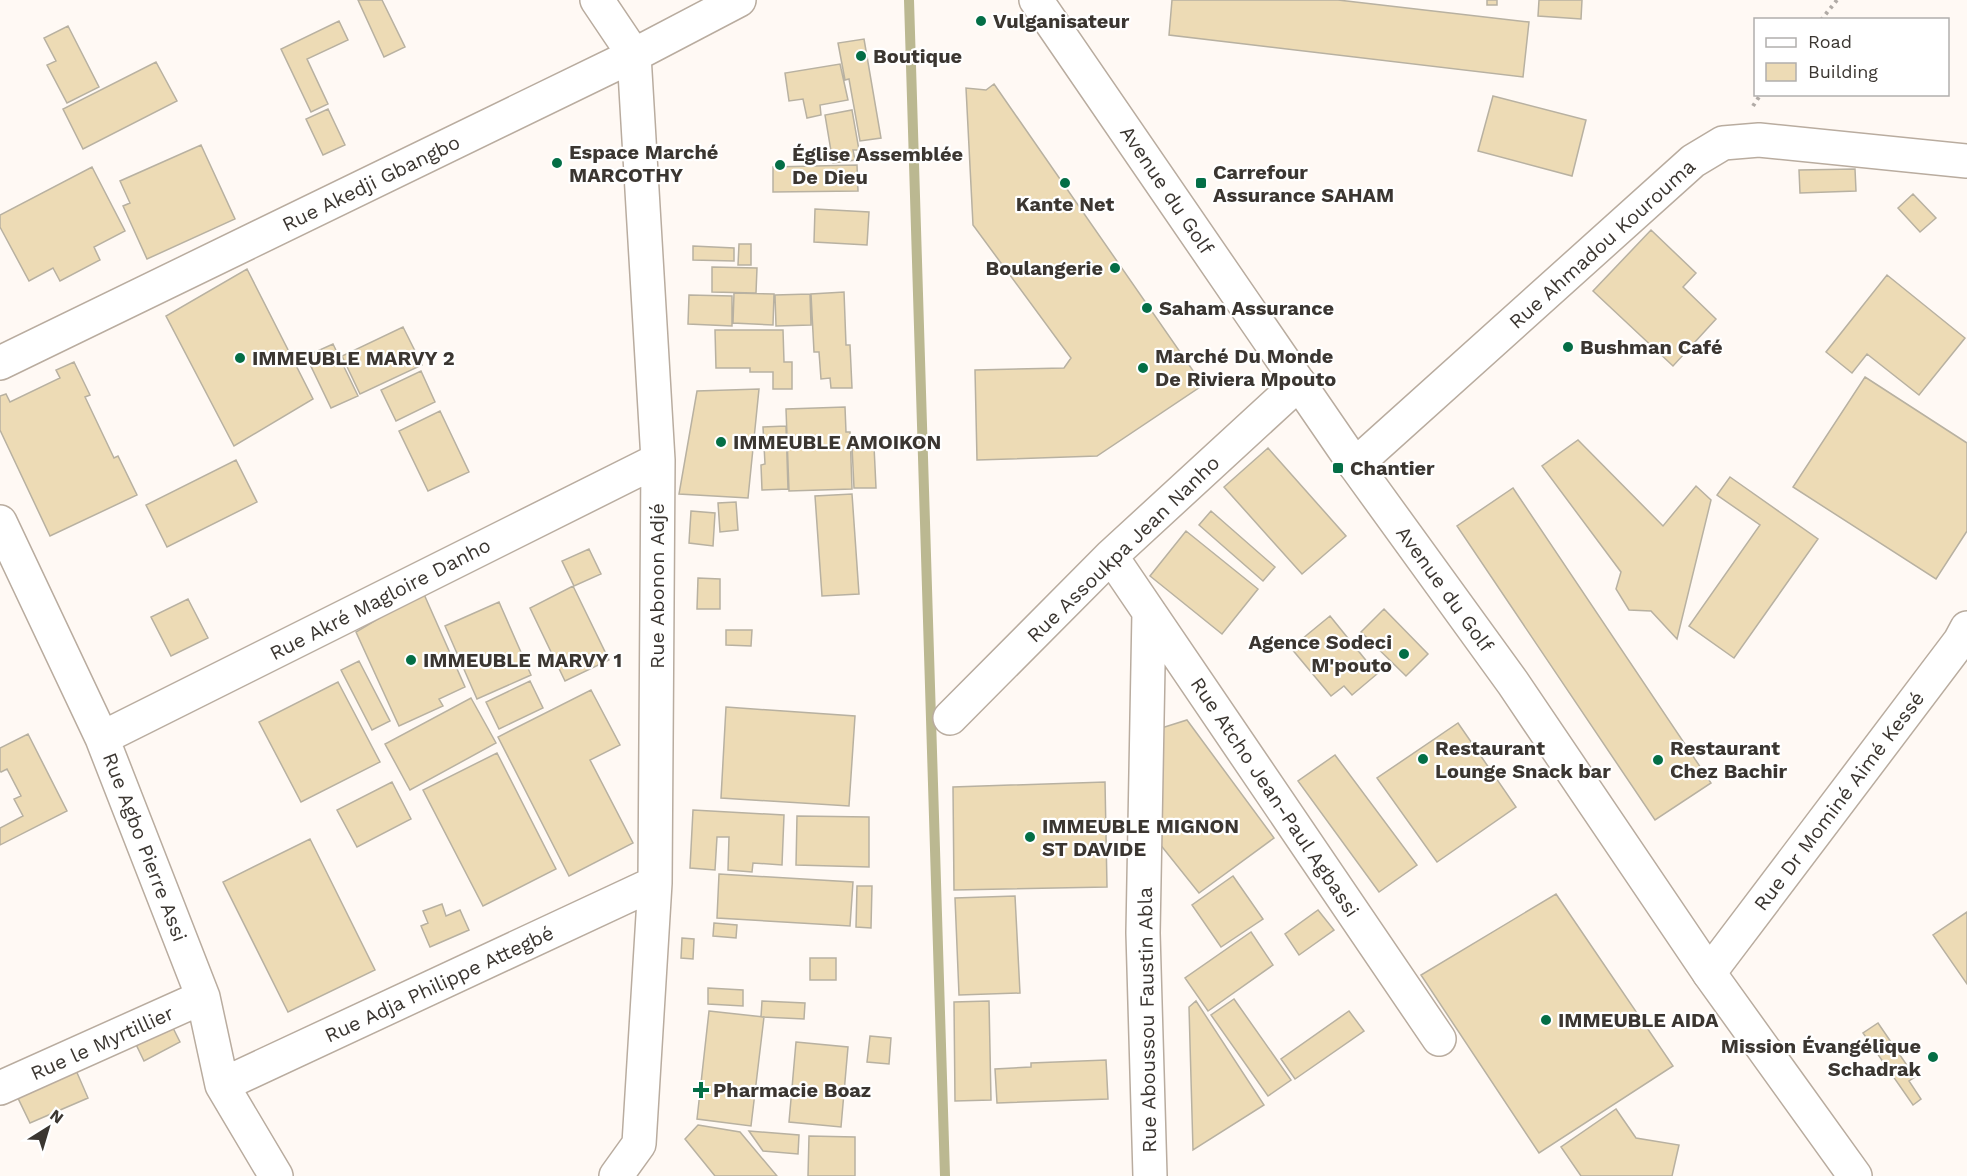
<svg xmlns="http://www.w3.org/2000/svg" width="1967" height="1176" font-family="'Work Sans',sans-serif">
  <rect width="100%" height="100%" fill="#fff9f4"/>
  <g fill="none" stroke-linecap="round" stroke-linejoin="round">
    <path stroke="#bbb891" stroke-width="10" d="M909,0L945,1176"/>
  </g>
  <path fill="#eddbb5" stroke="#b8b1a1" stroke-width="1.5" d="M358,0H382L405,47L384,57Z
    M1172,0H1338L1529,22L1523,77L1169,35Z
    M1487,0H1497V5H1487Z
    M1539,0H1582L1581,19L1538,16Z
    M339,21L348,40L307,59L328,104L311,112L281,49Z
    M68,26L99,87L67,103L47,65L56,61L44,38Z
    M864,39L881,138L860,141L849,79L845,80L838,43Z
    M156,62L177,101L83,149L63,109Z
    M840,64L848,100L820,105L821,115L807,118L803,99L789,101L785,73Z
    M994,84L1203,385L1097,456L977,460L975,370L1064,368L1071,358L973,225L966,88L986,90Z
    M1493,96L1586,120L1572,176L1478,151Z
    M328,109L345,145L323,155L306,119Z
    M852,110L859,150H853L855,160L833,163L825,115Z
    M201,145L235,219L147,259L123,206L130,203L120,181Z
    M857,165L858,191L773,192V167Z
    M92,167L125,231L94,247L100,260L60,281L53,268L29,281L0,227V215Z
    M1855,169L1856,191L1800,193L1799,170Z
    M1913,194L1936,218L1920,232L1898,208Z
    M815,209L869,212L867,245L814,242Z
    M1651,230L1696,273L1683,287L1716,319L1673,366L1593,291Z
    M739,244H751V265H738Z
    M693,246L734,248V261L693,260Z
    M712,267L757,268L756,293L712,292Z
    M247,269L313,399L234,446L166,316Z
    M1887,275L1965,338L1919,395L1867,354L1852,373L1826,352Z
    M844,292L846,345H850L852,388H831L830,378L821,379L819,352H814L811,294Z
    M734,293L774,294L773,325L733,323Z
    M810,294L811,325L776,326L775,295Z
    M689,295L732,296V326L688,324Z
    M403,327L422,365L360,394L342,356Z
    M715,330H783L784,362H792V389H773V372H750V368H716Z
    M333,344L358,396L331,408L306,356Z
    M74,362L90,395L85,397L114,458L118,456L137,495L50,536L0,430V396L6,394L10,402L60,378L56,370Z
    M421,371L435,402L396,421L381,390Z
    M1865,377L1967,443V531L1936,579L1793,487Z
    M759,389L748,498L679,494L697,391Z
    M845,407L846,432H850L852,489L789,491L786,409Z
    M440,411L469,472L428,491L399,431Z
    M786,426L788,489L762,490L761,465L765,464L763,427Z
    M1578,440L1663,526L1696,486L1711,500L1677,639L1651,611L1629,610L1616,589L1621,572L1542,466Z
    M852,446H874L876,488H854Z
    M1268,448L1346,536L1302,574L1224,487Z
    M236,460L257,502L167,547L146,505Z
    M1730,477L1818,539L1734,658L1689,626L1760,525L1717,495Z
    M1513,488L1711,783L1655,820L1457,526Z
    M852,494L859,594L822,596L815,496Z
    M736,502L738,530L720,532L718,503Z
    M691,511L715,513L713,546L689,543Z
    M1211,511L1275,567L1263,581L1199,525Z
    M1186,531L1258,589L1222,634L1150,576Z
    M589,549L601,574L574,586L562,561Z
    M698,578L720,579V609H697Z
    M573,586L609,660L565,681L530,608Z
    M423,592L465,687L439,699L443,706L399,726L356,632Z
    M188,599L208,638L171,656L151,617Z
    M499,602L531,675L477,699L445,626Z
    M1384,609L1428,654L1406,676L1361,632Z
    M1330,616L1377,674L1352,695L1344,686L1331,696L1291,648Z
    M726,630H752L751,646L726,645Z
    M359,661L390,721L372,730L341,670Z
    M530,681L543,708L499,729L486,702Z
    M338,682L380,762L301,802L259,722Z
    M591,690L620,745L590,760L633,843L569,876L498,737Z
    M471,698L496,743L410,790L385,744Z
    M726,707L855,716L849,806L721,798Z
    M1187,720L1274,838L1199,893L1159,843L1155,730Z
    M1458,723L1516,807L1437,862L1377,778Z
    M28,734L67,811L0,845V828L23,816L14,799L21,796L7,769L1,772L0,771V748Z
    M497,753L556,869L483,906L423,790Z
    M1335,755L1417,865L1379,892L1298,781Z
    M392,782L411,819L357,847L337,810Z
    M1105,782L1107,887L954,890L953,787Z
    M693,810L784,815L782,865L753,863L752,872L728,870L729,837H717L715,870L690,868Z
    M797,816L869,817V867L796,865Z
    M310,839L375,970L288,1012L223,882Z
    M719,874L853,882L850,926L717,918Z
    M1233,876L1263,919L1221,947L1192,905Z
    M857,886H872L871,928L856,927Z
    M1556,894L1673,1066L1539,1153L1421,975Z
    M1015,896L1020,993L959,995L955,898Z
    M442,904L446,916L460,910L469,930L430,947L421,926L428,923L423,911Z
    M1318,910L1334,930L1299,955L1285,934Z
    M1967,912V984L1933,935Z
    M714,923L737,925L736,938L713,936Z
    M1251,932L1273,965L1208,1011L1185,978Z
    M682,938L694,939L693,959L681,958Z
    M810,958H836V980H810Z
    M708,988L743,990V1006L708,1004Z
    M1234,999L1291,1080L1268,1096L1211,1015Z
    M762,1001L805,1003L804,1019L761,1017Z
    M989,1001L991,1100L955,1101L954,1002Z
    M1196,1001L1264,1105L1193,1150L1189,1007Z
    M709,1011L764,1017L751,1126L697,1119Z
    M1349,1011L1364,1031L1295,1079L1281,1059Z
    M167,1016L180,1042L144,1061L131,1034Z
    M1878,1023L1915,1077L1909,1081L1921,1099L1913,1105L1863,1033Z
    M870,1036L891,1038L889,1064L867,1062Z
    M796,1042L848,1047L841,1127L789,1122Z
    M1106,1060L1108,1099L997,1103L995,1069L1031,1067V1063Z
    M75,1068L88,1098L30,1123L16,1094Z
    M1616,1109L1636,1138L1679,1145L1672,1176H1581L1561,1147Z
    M698,1125L740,1132L777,1176H715L685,1139Z
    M749,1131L799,1135L798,1154L763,1151Z
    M809,1136L855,1137V1176H808Z"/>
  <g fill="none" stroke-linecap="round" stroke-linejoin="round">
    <g stroke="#b9ac9f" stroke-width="36">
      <path id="street" d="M597,0L634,55L658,460L655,883L639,1144L616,1176
        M0,363L634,55L739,0
        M1355,465L1693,161L1723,143L1759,140L1967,161
        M0,522L102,738L203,997L222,1085L276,1176
        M1111,556L1439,1039
        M1149,612L1143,933L1150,1176
        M950,718L1111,556L1299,383
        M102,738L658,460
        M1709,973L1960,641L1967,628
        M222,1085L655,883
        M0,1088L203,997"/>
    </g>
    <g stroke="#b9ac9f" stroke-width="36">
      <path id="secondary" d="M1036,0L1355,465L1513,683L1709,973L1855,1176"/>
    </g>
    <path stroke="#b1aba6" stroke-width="4" stroke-dasharray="3 4.5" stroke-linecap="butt" d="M1821,20L1837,0
      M1753,106L1761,94"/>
    <use href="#street" stroke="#fff" stroke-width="33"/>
    <use href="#secondary" stroke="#fff" stroke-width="33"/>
  </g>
  <g fill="#046e46" stroke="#fff" stroke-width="2">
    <circle cx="981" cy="21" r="6"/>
    <circle cx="861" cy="56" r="6"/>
    <circle cx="557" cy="163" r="6"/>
    <circle cx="780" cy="165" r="6"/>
    <circle cx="1065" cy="183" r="6"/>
    <rect x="1195" y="177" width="12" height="12" rx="3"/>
    <circle cx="1115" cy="268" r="6"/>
    <circle cx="1147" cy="308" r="6"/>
    <circle cx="1568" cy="347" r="6"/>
    <circle cx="240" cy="358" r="6"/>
    <circle cx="1143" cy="368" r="6"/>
    <circle cx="721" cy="442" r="6"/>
    <rect x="1332" y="462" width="12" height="12" rx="3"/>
    <circle cx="1404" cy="654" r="6"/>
    <circle cx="411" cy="660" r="6"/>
    <circle cx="1423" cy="759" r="6"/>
    <circle cx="1658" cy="760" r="6"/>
    <circle cx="1030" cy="837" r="6"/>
    <circle cx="1546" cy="1020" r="6"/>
    <circle cx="1933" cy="1057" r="6"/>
    <path d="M698 1081h6v6h6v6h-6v6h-6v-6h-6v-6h6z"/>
  </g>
  <g text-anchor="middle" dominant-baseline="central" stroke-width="4.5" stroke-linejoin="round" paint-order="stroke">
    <g font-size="20" font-weight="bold" fill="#3b3631" stroke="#fff" text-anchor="start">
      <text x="993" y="21">Vulganisateur</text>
      <text x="873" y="56">Boutique</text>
      <text x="569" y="152">Espace Marché<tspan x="569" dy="23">MARCOTHY</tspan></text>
      <text x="792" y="154">Église Assemblée<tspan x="792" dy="23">De Dieu</tspan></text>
      <text x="1213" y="172">Carrefour<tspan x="1213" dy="23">Assurance SAHAM</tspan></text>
      <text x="1065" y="204" text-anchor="middle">Kante Net</text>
      <text x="1103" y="268" text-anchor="end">Boulangerie</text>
      <text x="1159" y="308">Saham Assurance</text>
      <text x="1580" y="347">Bushman Café</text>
      <text x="1155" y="356">Marché Du Monde<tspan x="1155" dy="23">De Riviera Mpouto</tspan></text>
      <text x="252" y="358">IMMEUBLE MARVY 2</text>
      <text x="733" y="442">IMMEUBLE AMOIKON</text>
      <text x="1350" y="468">Chantier</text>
      <text x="1392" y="642" text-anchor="end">Agence Sodeci<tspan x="1392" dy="23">M'pouto</tspan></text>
      <text x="423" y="660">IMMEUBLE MARVY 1</text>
      <text x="1435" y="748">Restaurant<tspan x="1435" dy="23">Lounge Snack bar</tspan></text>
      <text x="1670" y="748">Restaurant<tspan x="1670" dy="23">Chez Bachir</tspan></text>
      <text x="1042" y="826">IMMEUBLE MIGNON<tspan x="1042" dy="23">ST DAVIDE</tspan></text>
      <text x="1558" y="1020">IMMEUBLE AIDA</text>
      <text x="1921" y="1046" text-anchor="end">Mission Évangélique<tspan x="1921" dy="23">Schadrak</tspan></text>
      <text x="713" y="1090">Pharmacie Boaz</text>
    </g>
    <g font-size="20" fill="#3b3631" stroke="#fff">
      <text transform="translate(371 183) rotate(-26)">Rue Akedji Gbangbo</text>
      <text transform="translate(1167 190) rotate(56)">Avenue du Golf</text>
      <text transform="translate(1602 244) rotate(-42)">Rue Ahmadou Kourouma</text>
      <text transform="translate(1123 549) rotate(-44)">Rue Assoukpa Jean Nanho</text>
      <text transform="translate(657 586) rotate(-90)">Rue Abonon Adjé</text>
      <text transform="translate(1445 589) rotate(54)">Avenue du Golf</text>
      <text transform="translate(380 599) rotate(-27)">Rue Akré Magloire Danho</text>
      <text transform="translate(1275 797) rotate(56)">Rue Atcho Jean-Paul Agbassi</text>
      <text transform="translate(1839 801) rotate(-53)">Rue Dr Mominé Aimé Kessé</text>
      <text transform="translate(145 847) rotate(69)">Rue Agbo Pierre Assi</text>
      <text transform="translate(439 984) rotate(-25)">Rue Adja Philippe Attegbé</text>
      <text transform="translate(1147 1020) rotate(-91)">Rue Aboussou Faustin Abla</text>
      <text transform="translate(102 1043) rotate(-24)">Rue le Myrtillier</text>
    </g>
  </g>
  <rect x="1754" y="18" width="195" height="78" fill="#ffffff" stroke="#b1afad" stroke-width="1.5"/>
  <rect x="1766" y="38" width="30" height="9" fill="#ffffff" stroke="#b1afad" stroke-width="1.5"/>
  <text x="1808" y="48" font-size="18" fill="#3b3631">Road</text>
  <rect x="1766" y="63" width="30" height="18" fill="#eddbb5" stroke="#b1afad" stroke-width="1.5"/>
  <text x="1808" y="78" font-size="18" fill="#3b3631">Building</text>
  <g transform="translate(48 1128) rotate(37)" stroke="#ffffff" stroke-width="4.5" paint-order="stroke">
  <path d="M0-4.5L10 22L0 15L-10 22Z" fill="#3b3631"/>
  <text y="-9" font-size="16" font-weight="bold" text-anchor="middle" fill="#3b3631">N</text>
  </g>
</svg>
